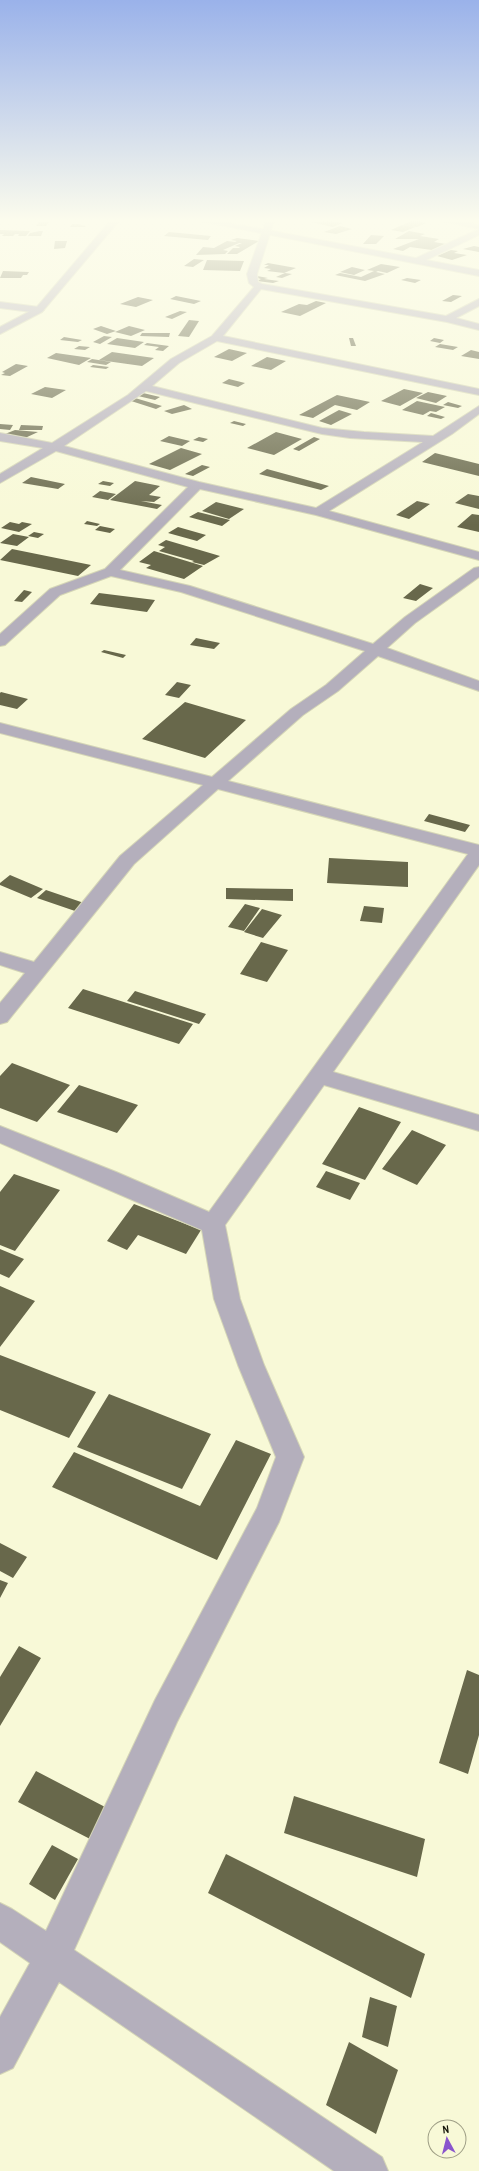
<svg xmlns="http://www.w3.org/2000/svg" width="479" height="2171" font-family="'Archivo Narrow',sans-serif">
  <rect width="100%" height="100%" fill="#f8f9d7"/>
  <path fill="#68684b" d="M332,221L342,223L333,227L311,222Z
    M410,221H418L426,223L417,227L403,225Z
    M39,222H49L46,226H36Z
    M72,224H81L80,225L86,226L85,227H70Z
    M402,225L415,227L403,232L391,230Z
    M340,226L352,229L336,234L324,232Z
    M0,230L30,231L26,236H18L19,234H15L13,236H2L4,234H0Z
    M40,231H43L41,236H28L30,233Z
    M409,231L425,234L420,236L439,239L434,242L446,244L432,250L410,247L403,251L393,249L419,239H395Z
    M169,232L211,236L208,240L164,236Z
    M371,235L384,236L376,244H363Z
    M237,238L259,241L237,254H227L233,248H239L240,247L235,246L242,243H239L223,250L228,251L225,254L196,255L203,247L214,248L227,241L235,242L237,241L231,240Z
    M55,241H67L65,248L54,249Z
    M474,246L479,247V252L463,249Z
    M451,250L458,251L454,253L467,255L452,260L437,256Z
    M194,259L204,260L193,267L184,266Z
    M207,260L244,261L240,271L203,270Z
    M268,263L296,268L284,273L267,271L271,269L264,268L269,265H264Z
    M381,264L400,267L387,273L378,271L376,272L385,274L365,281L335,275L340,273L361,277L374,271L367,270Z
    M352,267L365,270L354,275L340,272Z
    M3,271L29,272L27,275H23L21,278H0Z
    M285,273L292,274L282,278L276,277Z
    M257,276L268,278L264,279L279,281L273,283L257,281L261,279L254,277Z
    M407,278L421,280L415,283L401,280Z
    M453,295L462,296L451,302L442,301Z
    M176,296L201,301L194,304L170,299Z
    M138,297L153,300L136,307L120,304Z
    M316,301L326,303L300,316L281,312L299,304L307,305Z
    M180,311L187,312L172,319L165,317Z
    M189,320L199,321L189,337L178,336Z
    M101,326L116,331L107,334L93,329Z
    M129,326L145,330L131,336L115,332Z
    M142,333H170L169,337L140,336Z
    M104,336L112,337L100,344L93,342Z
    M64,337L82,340L78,342L60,340Z
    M117,338L144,342L135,348L107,344Z
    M349,338H353L356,346H351Z
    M434,338L444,340L440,343L430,341Z
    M147,343L169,346L163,351L155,350L159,347L144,345Z
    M440,344L458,347L453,350L435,347Z
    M79,346L90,347L85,350L74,349Z
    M229,349L247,353L232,361L214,357Z
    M471,350L479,352V359L461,356Z
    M112,352L154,358L142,366L99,360Z
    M56,353L91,358L79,365L47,358Z
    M267,357L286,361L271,370L251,366Z
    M92,359L111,362L106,365L87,362Z
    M16,364L28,366L10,376L1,375L5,373L2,372Z
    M93,365L109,367L106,369L90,367Z
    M229,379L245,383L238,387L222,383Z
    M45,387L66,390L52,398L31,394Z
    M404,389L423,393L400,406L381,401Z
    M428,392L447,396L436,403L416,398Z
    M143,393L160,397L155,400L138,396Z
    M337,395L370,402L357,410L335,405L313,418L299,415Z
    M135,398L162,406L156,409L128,400Z
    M417,401L445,407L436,412L430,411L423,415L402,410Z
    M448,402L462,406L458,408L443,405Z
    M184,405L192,409L172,414L164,411Z
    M339,410L352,414L331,425L319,421Z
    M431,413L445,417L441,419L427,416Z
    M234,421L246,424L243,426L230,423Z
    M0,424L13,425L10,430L0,429Z
    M21,425L43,426L42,430H19Z
    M15,430L38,432L25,438L5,434Z
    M276,432L302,439L274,455L247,448Z
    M169,436L190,441L182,446L160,441Z
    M199,437L208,439L203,442L193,440Z
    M314,437L320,439L299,451L293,449Z
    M181,448L202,454L170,470L149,464Z
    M435,453L479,464V476L422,462Z
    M202,465L210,467L193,476L185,474Z
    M267,469L329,486L321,490L259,474Z
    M31,477L65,484L58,489L22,483Z
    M103,481L114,483L110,486L98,484Z
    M135,481L160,486L149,495L161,497L154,502L141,501L162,505L157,509L110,500Z
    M100,491L116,494L108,500L92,497Z
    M468,494L479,496V509L455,503Z
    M417,501L430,504L409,519L396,515Z
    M216,502L244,509L229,519L202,511Z
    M198,512L230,520L222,526L189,517Z
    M472,514L479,515V532L457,527Z
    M87,521L100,524L97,526L84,524Z
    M10,522L19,524L22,522L32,524L19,532L1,528Z
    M100,526L115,529L110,533L95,530Z
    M178,527L206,535L197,541L168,533Z
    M34,532L44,534L38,538L28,536Z
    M13,534L29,537L17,546L0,543Z
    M166,540L220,556L204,565L192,562L194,561L159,551L165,547L158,545Z
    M12,549L91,565L78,576L0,560Z
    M154,551L203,566L184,579L146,568L151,565L139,562Z
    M420,584L433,588L416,601L403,598Z
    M24,590L32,592L22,602L14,601Z
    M99,593L155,600L147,612L90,604Z
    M196,638L220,643L214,649L190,645Z
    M104,650L126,655L123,658L101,652Z
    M177,682L191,685L179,698L165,695Z
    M0,693L1,692L28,699L17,709L0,705Z
    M185,702L246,720L205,758L142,739Z
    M429,814L470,825L465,832L424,821Z
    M329,858L408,862V887L327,883Z
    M10,875L43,889L31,898L0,885V883Z
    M226,888L293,889V901L226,899Z
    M46,890L84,903L75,911L37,898Z
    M245,904L260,908L244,931L228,927Z
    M364,906L384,908L382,923L360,921Z
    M262,909L282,915L263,938L244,932Z
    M261,942L288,950L267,982L240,974Z
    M83,989L193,1024L179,1044L68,1008Z
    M135,991L206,1014L199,1024L127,1001Z
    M12,1063L70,1085L37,1122L0,1108V1076Z
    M79,1085L138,1105L117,1133L57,1112Z
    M359,1107L401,1122L365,1180L322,1164Z
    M412,1130L446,1145L417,1185L382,1169Z
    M326,1171L360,1183L350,1200L316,1187Z
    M14,1174L60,1190L15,1251L0,1245V1192Z
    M134,1204L201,1230L186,1254L138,1235L127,1250L107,1241Z
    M0,1249L24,1259L9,1278L0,1274Z
    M0,1286L35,1301L0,1347Z
    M0,1355L96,1392L69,1438L0,1410Z
    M109,1394L211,1434L182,1489L77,1447Z
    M236,1440L271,1454L217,1560L52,1487L74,1452L200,1506Z
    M0,1543L27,1557L13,1578L0,1571Z
    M0,1580L8,1583L0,1598Z
    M19,1646L41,1658L0,1726V1677Z
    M467,1670L479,1675V1735L468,1774L439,1763Z
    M36,1771L107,1808L92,1840L18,1802Z
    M294,1796L425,1839L417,1877L284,1833Z
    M52,1845L78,1859L55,1900L29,1884Z
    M226,1854L425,1954L411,1998L208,1893Z
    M370,1997L397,2006L388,2047L362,2037Z
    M349,2042L398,2070L376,2134L326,2105Z"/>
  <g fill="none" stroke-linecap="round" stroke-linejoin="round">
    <g stroke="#d4d5b6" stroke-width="2">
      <path id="minor" d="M266,221H274L257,274L258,282L262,284L446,316L479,299V306L456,318L479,324V330L447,322L261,289L223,336L479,389V395L217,341L179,363L152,386L322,428L364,432L433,436L479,406V414L452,434L329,511L479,552V560L316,515L200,489L120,570L190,586L373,644L405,617L474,568L479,567V577L415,623L387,648L479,681V691L378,656L338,691L303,715L228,781L479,845V865L333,1072L479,1115V1131L324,1085L225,1225L240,1299L264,1365L304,1457L279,1522L177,1722L74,1950L382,2157L388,2171H334L59,1982L13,2068L0,2074V2017L30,1963L0,1942V1903L12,1909L46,1931L155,1700L257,1508L276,1457L238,1365L214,1299L202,1230L0,1143V1126L116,1172L209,1212L468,854L218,789L134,864L7,1022L0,1024V1003L25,973L0,965V952L34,962L120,856L203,785L0,733V723L212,777L291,709L326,685L365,651L181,592L111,576L60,595L5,645L0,646V634L50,589L105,569L188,487L56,451L0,483V474L43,448L0,441V433L52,443L128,395L171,359L212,336L254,287L249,283L247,274ZM146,391L322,434L350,438L423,442L316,508L199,482L64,446Z
        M442,221H462L479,225V235L420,263H414V259L479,229Z
        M0,302L39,307L44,310L39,313L0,308Z"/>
    </g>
    <g stroke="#d4d5b6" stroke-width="2">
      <path id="tertiary" d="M110,221H119L42,312L0,334V327L36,308Z
        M200,221H219L479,270V276Z"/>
    </g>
    <use href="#minor" fill="#b4afbc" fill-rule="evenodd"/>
    <use href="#tertiary" fill="#b4afbc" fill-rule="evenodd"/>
  </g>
  <linearGradient id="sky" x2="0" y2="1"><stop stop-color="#9ab2ea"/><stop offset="0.42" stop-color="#fcfced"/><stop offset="1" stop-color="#fcfced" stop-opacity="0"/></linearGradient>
  <rect width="479" height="525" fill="url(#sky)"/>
  <g transform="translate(447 2139) rotate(353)"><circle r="19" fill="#f8f9d7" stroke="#9e9e85"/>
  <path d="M0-3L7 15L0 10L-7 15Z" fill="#8a55cd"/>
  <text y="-6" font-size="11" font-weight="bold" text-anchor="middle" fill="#16160a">N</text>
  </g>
</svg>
